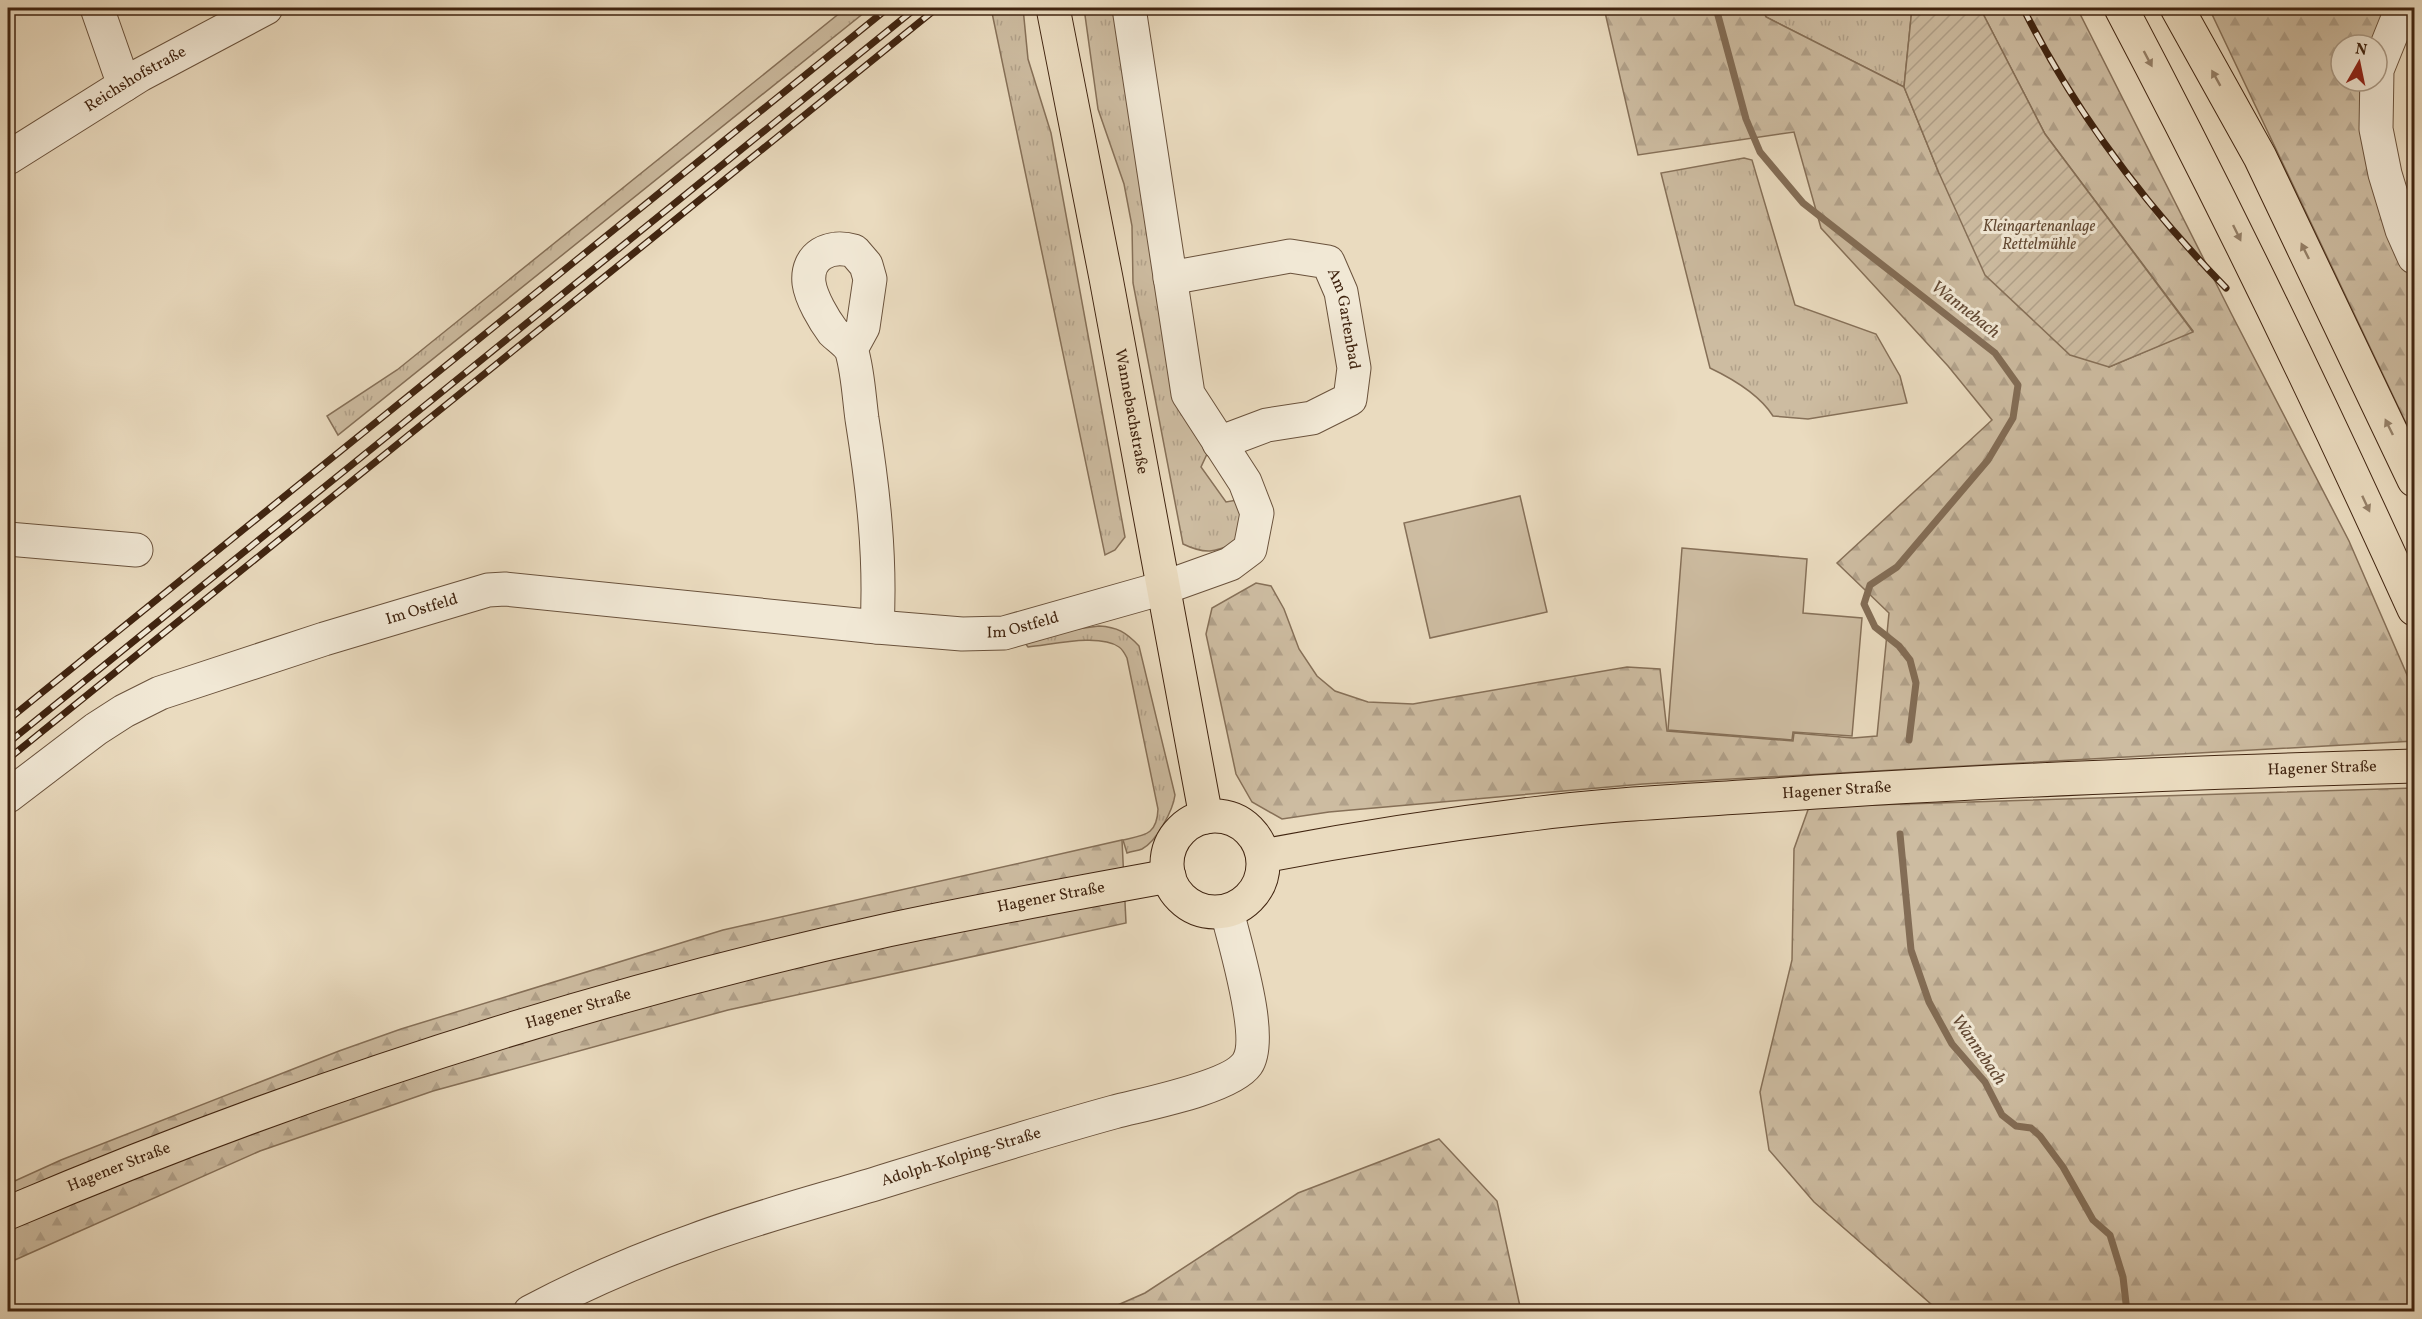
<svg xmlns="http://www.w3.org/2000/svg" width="2422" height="1319" font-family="Vollkorn,serif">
  <defs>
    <pattern id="grass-tufts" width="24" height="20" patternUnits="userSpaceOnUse" patternTransform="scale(1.5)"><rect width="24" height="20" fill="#cdbca1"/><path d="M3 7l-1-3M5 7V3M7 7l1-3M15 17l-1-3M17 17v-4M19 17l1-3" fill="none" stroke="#b1a18a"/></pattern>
    <pattern id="forest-firs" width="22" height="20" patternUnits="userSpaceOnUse" patternTransform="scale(1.5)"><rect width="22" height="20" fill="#cdbca1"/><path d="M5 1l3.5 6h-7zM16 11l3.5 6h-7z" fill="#b1a18a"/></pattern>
    <pattern id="garden-furrows" width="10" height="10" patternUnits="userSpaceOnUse" patternTransform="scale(1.5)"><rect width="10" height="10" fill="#cdbca1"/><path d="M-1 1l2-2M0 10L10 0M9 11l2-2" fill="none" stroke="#b1a18a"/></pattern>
  </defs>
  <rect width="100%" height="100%" fill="#eadbbf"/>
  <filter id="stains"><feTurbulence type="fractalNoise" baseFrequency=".00333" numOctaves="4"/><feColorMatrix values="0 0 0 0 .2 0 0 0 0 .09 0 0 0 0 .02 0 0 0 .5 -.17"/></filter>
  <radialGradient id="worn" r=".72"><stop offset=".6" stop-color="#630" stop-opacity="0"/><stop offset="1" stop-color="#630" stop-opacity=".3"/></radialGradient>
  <path fill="url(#grass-tufts)" stroke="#867058" stroke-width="1.5" d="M846,8H870L338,435L327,416L397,370Z
    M991,8H1023L1028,59L1051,133L1125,537L1115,550L1105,555Z
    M1084,8H1117L1181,401L1207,454L1201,467L1226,502L1237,500L1242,510L1236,543C1214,552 1206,555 1183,544L1133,283L1132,226L1124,184L1098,109Z
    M1762,8H1912L1904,87L1766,17Z
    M1744,158L1752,160L1795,305L1876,334L1900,376L1907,403L1808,419L1773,416C1759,394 1733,379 1710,368L1661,173Z
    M1099,626C1117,627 1126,632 1139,646L1175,795C1173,810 1157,841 1142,849C1138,851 1132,851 1127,853L1123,840C1145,835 1157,835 1158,809L1127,658C1125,654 1122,649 1119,647C1099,633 1051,645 1028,647L1025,643L1077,629Z"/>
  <path fill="url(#forest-firs)" stroke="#867058" stroke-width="1.5" d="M1604,8H1762L1766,17L1904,87L1939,173L2109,367L2193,331L2045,134L1980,8H2077L2232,315L2349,541L2414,691V741L1643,784L1329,812L1282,819L1252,802L1236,774L1206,634L1212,608L1256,583L1271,586L1284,609L1299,649L1317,676L1335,691L1368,702L1413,704L1627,667L1660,669L1667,731L1793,741L1794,733L1853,738L1877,736L1889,613L1837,563L1992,420L1948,366L1821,228L1794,132L1638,155Z
    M2209,8H2400L2377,45H2341V81H2375L2414,242V440Z
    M2414,788V1311H1939L1814,1202L1769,1150L1760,1092L1792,960L1794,849L1809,807Z
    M1122,840L1126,923L728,1010L433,1091L260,1151L8,1263V1184L61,1160L339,1051L401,1029L723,930Z
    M1439,1139L1497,1201L1521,1311H1104L1145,1293L1298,1193Z"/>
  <path fill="url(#garden-furrows)" stroke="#867058" stroke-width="1.5" d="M1912,8H1980L2045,134L2193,332L2109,367L2070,355L1985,275L1939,173L1904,87Z"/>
  <path fill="#cdbca1" stroke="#867058" stroke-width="1.5" d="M1520,496L1547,612L1430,638L1404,523Z
    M1682,548L1807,559L1803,613L1862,618L1852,736L1793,732L1792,740L1668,730Z"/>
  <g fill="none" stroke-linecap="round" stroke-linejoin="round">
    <path stroke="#836d56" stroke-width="7" d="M1716,8L1746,119L1760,152L1803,203L1995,353L2018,385L2013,418L1988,460L1897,567L1870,585L1864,604L1875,627L1899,646L1910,660L1916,683L1909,740
      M1900,834L1911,950L1929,1002L1952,1044L1985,1082L2002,1115L2016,1126L2031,1128L2040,1136L2063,1167L2093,1220L2110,1235L2123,1277L2127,1312"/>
    <g stroke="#6a523c" stroke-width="35">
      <g id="minor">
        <path d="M97,8L124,85"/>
        <path d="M2402,8L2377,70L2376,129L2385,174L2402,230L2414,257"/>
        <path id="s1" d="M8,158L140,75L266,8"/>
        <path id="s2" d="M1170,278L1290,256L1328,262L1341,292L1354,368L1350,399L1312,418L1267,425L1219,443"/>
        <path d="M8,539L136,550"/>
        <path id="s3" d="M877,627L962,634L1004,633L1163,588L1230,564L1250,549L1257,513L1245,482L1188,394L1129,8"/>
        <path id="s4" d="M8,796L96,729L124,711L160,693L324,639L488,590L505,589L877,627C881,557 873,488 862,419C859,397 858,373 852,352C849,344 839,338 833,332C824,320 811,298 809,283C806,255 830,244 854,251L866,265L870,279L863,327L851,349"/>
        <path id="s5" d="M530,1312C583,1284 638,1260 695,1240C754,1218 815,1202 875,1184C955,1159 1034,1134 1114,1112C1144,1104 1230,1088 1247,1064C1265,1038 1234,942 1227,911"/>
      </g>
    </g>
    <g stroke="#402410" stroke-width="35">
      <g id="major">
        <path id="s6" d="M1053,8L1106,278L1206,817"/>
        <circle cx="1215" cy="864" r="48"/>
        <path id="s7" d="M1263,856C1352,839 1442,825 1532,814C1617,803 1702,800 1787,794C1996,780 2205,772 2414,766"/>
        <path id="s8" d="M8,1213C291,1093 587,996 888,930C981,910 1075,893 1169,876"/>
      </g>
    </g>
    <g stroke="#402410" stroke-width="35">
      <path id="highway" d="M2121,8C2225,205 2322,406 2414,609
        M2177,8L2260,157L2414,480"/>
    </g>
    <use href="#minor" stroke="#f1e8d5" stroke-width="33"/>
    <use href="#major" stroke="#eadbbf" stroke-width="33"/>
    <use href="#highway" stroke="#eadbbf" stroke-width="33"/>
    <g stroke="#402410" stroke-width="7">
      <path id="rail" d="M2023,8C2075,112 2145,205 2226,288
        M8,720L888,8
        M8,743L916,8
        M8,759L937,8"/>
    </g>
    <use href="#rail" stroke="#f1e8d5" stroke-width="4.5" stroke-dasharray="14" stroke-linecap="butt"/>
  </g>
  <defs><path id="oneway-solid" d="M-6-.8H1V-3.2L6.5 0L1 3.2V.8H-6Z" transform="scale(1.5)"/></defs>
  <g fill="#958068">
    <use href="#oneway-solid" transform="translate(2148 59) rotate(62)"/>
    <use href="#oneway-solid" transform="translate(2216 78) rotate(-119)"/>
    <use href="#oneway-solid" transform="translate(2237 233) rotate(64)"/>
    <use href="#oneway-solid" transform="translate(2305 251) rotate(-116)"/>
    <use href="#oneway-solid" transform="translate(2389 427) rotate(-116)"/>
    <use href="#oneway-solid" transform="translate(2366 504) rotate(65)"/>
  </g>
  <g text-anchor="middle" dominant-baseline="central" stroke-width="6" stroke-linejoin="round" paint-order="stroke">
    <g font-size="16" fill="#402410" stroke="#f1e8d5">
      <text stroke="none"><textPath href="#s1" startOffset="150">Reichshofstraße</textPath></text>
      <text stroke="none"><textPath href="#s2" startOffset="220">Am Gartenbad</textPath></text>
      <text stroke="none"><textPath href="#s6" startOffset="411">Wannebachstraße</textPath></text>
      <text stroke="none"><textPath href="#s4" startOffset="459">Im Ostfeld</textPath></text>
      <text stroke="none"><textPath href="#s3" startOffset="147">Im Ostfeld</textPath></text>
      <text stroke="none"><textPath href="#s7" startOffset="1064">Hagener Straße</textPath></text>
      <text stroke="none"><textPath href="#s7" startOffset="578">Hagener Straße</textPath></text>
      <text stroke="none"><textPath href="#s8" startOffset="1092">Hagener Straße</textPath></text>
      <text stroke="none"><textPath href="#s8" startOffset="606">Hagener Straße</textPath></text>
      <text stroke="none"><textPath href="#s5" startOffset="459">Adolph-Kolping-Straße</textPath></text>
      <text stroke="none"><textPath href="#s8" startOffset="120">Hagener Straße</textPath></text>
    </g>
    <g font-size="16" font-style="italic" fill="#634a34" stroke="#f1e8d5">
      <text x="2039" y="227">Kleingartenanlage<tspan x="2039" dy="18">Rettelmühle</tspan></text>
    </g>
    <g font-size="18" font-style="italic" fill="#624833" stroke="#f1e8d5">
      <text transform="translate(1965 310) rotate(38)">Wannebach</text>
      <text transform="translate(1978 1050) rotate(55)">Wannebach</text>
    </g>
  </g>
  <rect width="2422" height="1319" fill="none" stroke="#eadbbf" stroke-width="30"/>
  <rect x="9" y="9" width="2404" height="1301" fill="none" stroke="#402410" stroke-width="3"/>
  <rect x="15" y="15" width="2392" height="1289" fill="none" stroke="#402410" stroke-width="1.5"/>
  <g transform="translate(2359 63) rotate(9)"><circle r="28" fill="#f1e8d5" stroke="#aa9a86" stroke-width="1.5"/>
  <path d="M0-4.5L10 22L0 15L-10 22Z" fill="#8f2418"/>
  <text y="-9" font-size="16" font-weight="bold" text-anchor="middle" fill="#402410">N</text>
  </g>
  <rect width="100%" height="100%" filter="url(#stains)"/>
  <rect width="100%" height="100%" fill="url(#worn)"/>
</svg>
